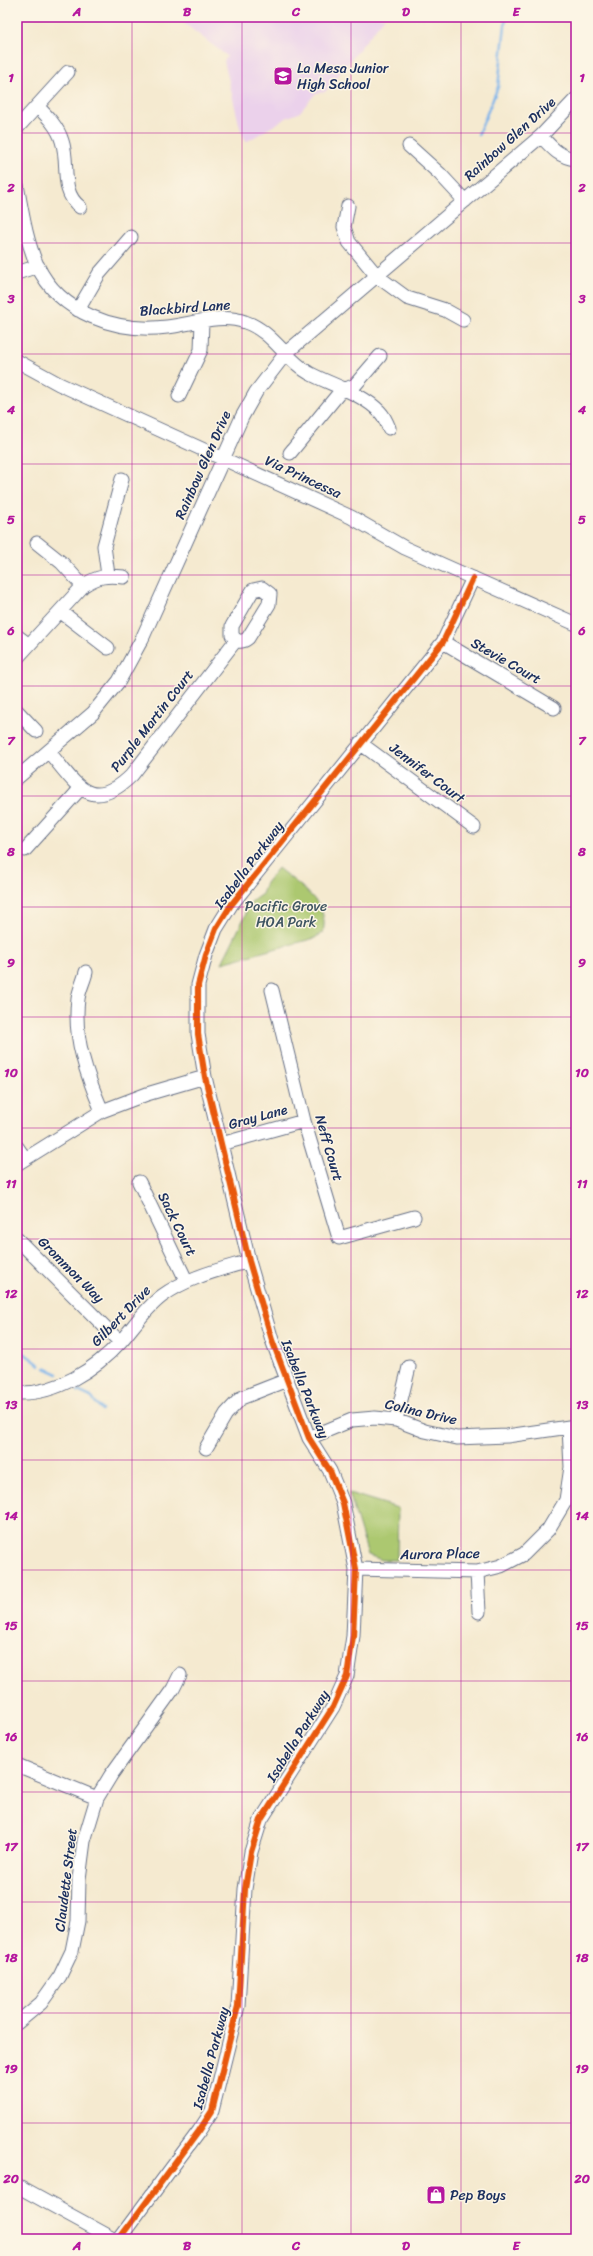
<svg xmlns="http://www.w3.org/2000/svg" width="593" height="2256" font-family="Sriracha,sans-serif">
  <rect width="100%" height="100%" fill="#fcf5e5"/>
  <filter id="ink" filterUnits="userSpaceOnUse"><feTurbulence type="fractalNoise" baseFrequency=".025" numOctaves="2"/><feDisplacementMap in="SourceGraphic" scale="8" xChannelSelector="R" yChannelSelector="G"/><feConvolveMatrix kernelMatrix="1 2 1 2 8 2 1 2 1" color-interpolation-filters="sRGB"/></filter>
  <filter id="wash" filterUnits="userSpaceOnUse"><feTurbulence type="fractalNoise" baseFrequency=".012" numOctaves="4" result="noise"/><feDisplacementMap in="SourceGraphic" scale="16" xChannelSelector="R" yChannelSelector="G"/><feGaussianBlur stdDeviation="0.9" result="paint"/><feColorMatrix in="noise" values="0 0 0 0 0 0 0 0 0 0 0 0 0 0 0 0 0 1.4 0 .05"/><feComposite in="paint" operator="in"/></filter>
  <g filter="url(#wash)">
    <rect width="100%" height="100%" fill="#f5ead0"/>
    <path fill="#ebd1eb" d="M176,17H385L325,92L316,93L299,113L288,117L246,142L240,128L224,61L227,56Z"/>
    <path fill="#acc86f" stroke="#647c66" d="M278,868C297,884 331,903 323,932L315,938L222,963L246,914L245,910L252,901L262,894L266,883Z
      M349,1493L398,1508L397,1560H382L368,1555Z"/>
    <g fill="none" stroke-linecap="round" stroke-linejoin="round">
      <path stroke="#79b3ea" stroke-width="2.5" d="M478,135L498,87L506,17
        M17,1348L40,1365
        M45,1368L58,1374
        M78,1391L91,1397L102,1410"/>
    </g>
  </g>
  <g filter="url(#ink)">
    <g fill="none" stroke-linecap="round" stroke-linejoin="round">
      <g stroke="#677086" stroke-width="15">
        <path id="minor" d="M37,106C47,116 58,127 62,141C70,164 59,191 80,207
          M17,128L68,72
          M541,136C552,148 559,157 576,159
          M409,146L440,174L465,201
          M17,185C22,212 26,240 37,265C60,314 117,333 167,327C192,324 221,313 245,322C272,331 285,359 309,373C331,385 362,393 380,412C384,416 387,423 389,428
          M348,206L344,227L349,242L377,276L407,298L445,310L463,320
          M17,273L38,266
          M78,310L99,274L131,237
          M17,361L59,384L351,517L405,548L576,624
          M179,396L201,350L202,321
          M290,453L340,392L355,385L380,356
          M37,543L62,563L83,586
          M108,575L104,546L122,479
          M262,588L270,594L269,604L248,638C242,643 236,642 232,635V626L253,590Z
          M60,611L108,648
          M17,636L29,645
          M443,642L554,708
          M17,658L83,586C97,576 107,575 124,577
          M17,711L36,731
          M360,743L474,827
          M49,752C77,785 91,815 132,775L236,640
          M17,778L93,713L119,681L142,639L242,417L256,392L286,353L541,136L576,99
          M25,850L80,789
          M86,972C84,981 79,990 78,999C73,1038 87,1076 102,1111
          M272,990L304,1121L339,1238L414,1217
          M221,1144L304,1121
          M17,1147L24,1157
          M17,1164L102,1111L147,1094L205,1077
          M139,1182L186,1280
          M17,1239L120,1342
          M17,1393C56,1395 96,1369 121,1341C134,1326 146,1308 162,1296C188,1277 219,1270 249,1261
          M396,1420L409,1367
          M309,1438L352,1420L375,1418L396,1420L425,1431L457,1438L507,1436L576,1426
          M206,1448L226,1414L241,1398L287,1380
          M356,1569L477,1572L501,1566L524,1554L548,1530L566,1500L571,1467L569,1428
          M477,1572L479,1612
          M17,1765L97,1798
          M17,2023L41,2003L60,1976L72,1951L78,1921L79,1879L84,1841L97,1798L111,1775L173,1689L180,1675
          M17,2186L114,2239
          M119,2239L199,2131L212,2111L238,2006L245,1889L251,1852L261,1820L333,1707L347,1676L353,1636L356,1569L343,1503L330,1471L309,1438L272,1340L249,1261L205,1077L198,1034V985L206,955L216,929L231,905L443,642L473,578"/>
      </g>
      <use href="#minor" stroke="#fff" stroke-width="13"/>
      <g stroke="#fcf5e5" stroke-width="8">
        <path id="cycleway" d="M119,2239L199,2131L212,2111L238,2006L245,1889L251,1852L261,1820L333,1707L347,1676L353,1636L356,1569L343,1503L330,1471L309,1438L272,1340L249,1261L205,1077L198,1034V985L206,955L216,929L231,905L443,642L473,578"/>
      </g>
      <use href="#cycleway" stroke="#e8590c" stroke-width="6"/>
    </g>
  </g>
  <path fill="none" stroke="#b5179e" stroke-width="1" stroke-opacity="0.55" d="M132,17V2239M242,17V2239M351,17V2239M461,17V2239M17,133H576M17,243H576M17,354H576M17,464H576M17,575H576M17,686H576M17,796H576M17,907H576M17,1017H576M17,1128H576M17,1239H576M17,1349H576M17,1460H576M17,1570H576M17,1681H576M17,1792H576M17,1902H576M17,2013H576M17,2123H576"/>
  <defs>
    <g id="school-square" transform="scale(1)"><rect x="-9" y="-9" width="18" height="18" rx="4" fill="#b5179e" stroke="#fcf5e5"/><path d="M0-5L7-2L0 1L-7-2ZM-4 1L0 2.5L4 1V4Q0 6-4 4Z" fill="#fff"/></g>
    <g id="shop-square" transform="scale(1)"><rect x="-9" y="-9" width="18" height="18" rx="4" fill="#b5179e" stroke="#fcf5e5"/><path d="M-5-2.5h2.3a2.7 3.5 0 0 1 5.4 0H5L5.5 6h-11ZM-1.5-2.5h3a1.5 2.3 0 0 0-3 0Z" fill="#fff"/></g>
  </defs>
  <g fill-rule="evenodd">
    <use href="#school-square" x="283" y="76"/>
    <use href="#shop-square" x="436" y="2195"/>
  </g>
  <g text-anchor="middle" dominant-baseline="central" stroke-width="3" stroke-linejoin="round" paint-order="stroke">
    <g font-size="14" fill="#1b2f5e" stroke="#fcf5e5" text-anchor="start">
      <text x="297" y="68">La Mesa Junior<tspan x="297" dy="16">High School</tspan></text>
      <text x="450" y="2195">Pep Boys</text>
    </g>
    <g font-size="14" fill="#1b2f5e" stroke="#fcf5e5">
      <text transform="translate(510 139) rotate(-42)">Rainbow Glen Drive</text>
      <text transform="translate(185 308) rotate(-4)">Blackbird Lane</text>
      <text transform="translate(203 465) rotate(-66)">Rainbow Glen Drive</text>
      <text transform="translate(303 477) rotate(25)">Via Princessa</text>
      <text transform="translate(506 661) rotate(30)">Stevie Court</text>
      <text transform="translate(152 721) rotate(-52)">Purple Martin Court</text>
      <text transform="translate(427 773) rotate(37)">Jennifer Court</text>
      <text transform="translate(249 865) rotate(-53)">Isabella Parkway</text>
      <text transform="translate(258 1117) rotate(-15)">Gray Lane</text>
      <text transform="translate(329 1148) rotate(74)">Neff Court</text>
      <text transform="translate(177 1224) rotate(64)">Sack Court</text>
      <text transform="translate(71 1270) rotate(45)">Grommon Way</text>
      <text transform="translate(121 1316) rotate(-46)">Gilbert Drive</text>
      <text transform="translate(305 1389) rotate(68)">Isabella Parkway</text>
      <text transform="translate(421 1412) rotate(13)">Colina Drive</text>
      <text transform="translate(440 1554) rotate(-1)">Aurora Place</text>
      <text transform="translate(298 1736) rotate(-58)">Isabella Parkway</text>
      <text transform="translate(66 1880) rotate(-83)">Claudette Street</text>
      <text transform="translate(211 2058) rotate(-75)">Isabella Parkway</text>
    </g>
    <g font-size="14" fill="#3f5562" stroke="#fcf5e5">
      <text x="286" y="906">Pacific Grove<tspan x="286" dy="16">HOA Park</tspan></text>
    </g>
  </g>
  <rect width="593" height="2256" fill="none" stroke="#fcf5e5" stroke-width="44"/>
  <rect x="22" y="22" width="549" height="2212" fill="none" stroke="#b5179e" stroke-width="1.5"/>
  <g font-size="13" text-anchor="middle" font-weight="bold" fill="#b5179e">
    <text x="77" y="16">A</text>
    <text x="187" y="16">B</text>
    <text x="296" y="16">C</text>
    <text x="406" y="16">D</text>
    <text x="516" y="16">E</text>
    <text x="11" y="82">1</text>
    <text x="582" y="82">1</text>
    <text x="11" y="192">2</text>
    <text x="582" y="192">2</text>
    <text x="11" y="303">3</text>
    <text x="582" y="303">3</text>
    <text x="11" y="414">4</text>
    <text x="582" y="414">4</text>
    <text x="11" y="524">5</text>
    <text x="582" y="524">5</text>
    <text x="11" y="635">6</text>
    <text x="582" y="635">6</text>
    <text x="11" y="745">7</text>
    <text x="582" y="745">7</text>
    <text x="11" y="856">8</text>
    <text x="582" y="856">8</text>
    <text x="11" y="967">9</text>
    <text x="582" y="967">9</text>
    <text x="11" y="1077">10</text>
    <text x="582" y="1077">10</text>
    <text x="11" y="1188">11</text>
    <text x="582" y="1188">11</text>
    <text x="11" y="1298">12</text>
    <text x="582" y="1298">12</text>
    <text x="11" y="1409">13</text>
    <text x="582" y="1409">13</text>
    <text x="11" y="1520">14</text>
    <text x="582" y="1520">14</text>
    <text x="11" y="1630">15</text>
    <text x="582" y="1630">15</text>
    <text x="11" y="1741">16</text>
    <text x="582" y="1741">16</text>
    <text x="11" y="1851">17</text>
    <text x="582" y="1851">17</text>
    <text x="11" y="1962">18</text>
    <text x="582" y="1962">18</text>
    <text x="11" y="2073">19</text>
    <text x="582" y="2073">19</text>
    <text x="11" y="2183">20</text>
    <text x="582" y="2183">20</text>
    <text x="77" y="2250">A</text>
    <text x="187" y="2250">B</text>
    <text x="296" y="2250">C</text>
    <text x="406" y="2250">D</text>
    <text x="516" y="2250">E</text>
  </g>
</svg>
